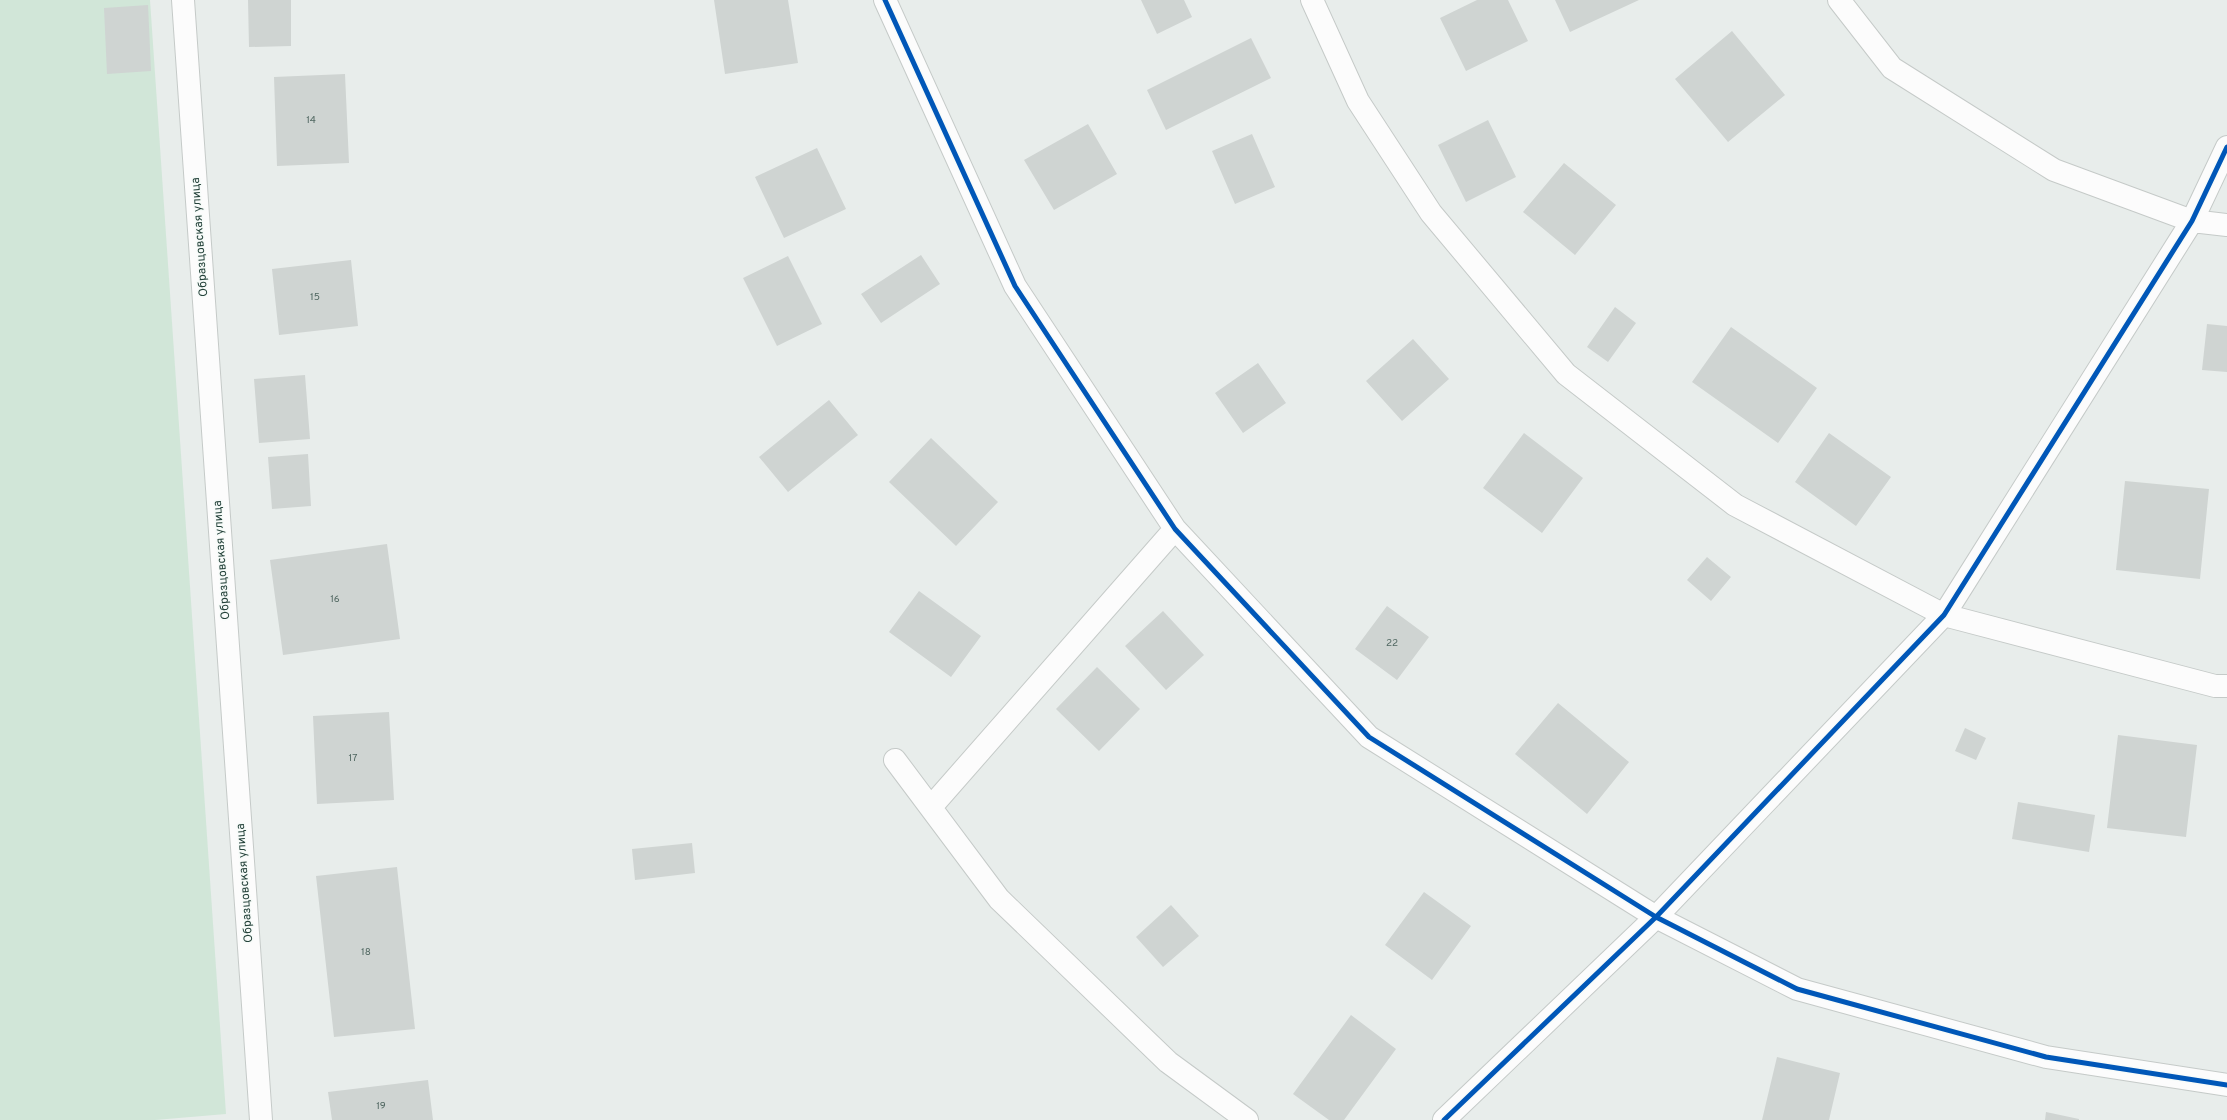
<svg xmlns="http://www.w3.org/2000/svg" width="2227" height="1120" font-family="Overpass,sans-serif">
  <rect width="100%" height="100%" fill="#e8edeb"/>
  <path fill="#d1e6d8" d="M0,0H150L226,1114L155,1120H0Z"/>
  <path fill="#cfd4d2" d="M248,0H291V46L249,47Z
    M714,0H788L798,63L725,74Z
    M1141,0H1184L1192,17L1157,34Z
    M1477,0H1508L1528,41L1466,71L1440,18Z
    M1555,0H1639L1570,32Z
    M148,5L151,71L107,74L104,8Z
    M1732,31L1785,95L1728,142L1675,79Z
    M1251,38L1271,78L1166,130L1147,90Z
    M345,74L349,163L277,166L274,77Z
    M1488,120L1516,177L1466,202L1438,145Z
    M1088,124L1117,174L1054,210L1024,160Z
    M1252,134L1275,187L1235,204L1212,151Z
    M817,148L846,209L784,238L755,177Z
    M1564,163L1616,205L1575,255L1523,212Z
    M921,255L940,284L881,323L861,294Z
    M788,256L822,324L777,346L743,278Z
    M351,260L358,326L279,335L272,269Z
    M1615,307L1636,323L1608,362L1587,347Z
    M2207,324L2227,326V372L2202,370Z
    M1731,327L1817,388L1778,443L1692,382Z
    M1413,339L1449,379L1402,421L1366,381Z
    M1258,363L1286,403L1243,433L1215,393Z
    M305,375L310,439L259,443L254,379Z
    M829,400L858,435L788,492L759,457Z
    M1524,433L1583,478L1542,533L1483,488Z
    M1829,433L1891,477L1856,526L1795,482Z
    M931,438L998,502L956,546L889,482Z
    M308,454L311,506L272,509L268,457Z
    M2125,481L2209,489L2200,579L2116,570Z
    M387,544L400,639L283,655L270,560Z
    M1707,557L1731,577L1711,601L1687,580Z
    M919,591L981,636L951,677L889,632Z
    M1387,606L1429,637L1397,680L1355,649Z
    M1163,611L1204,655L1166,690L1125,646Z
    M1097,667L1140,709L1099,751L1056,709Z
    M1558,703L1629,762L1587,814L1515,754Z
    M389,712L394,800L317,804L313,716Z
    M1965,728L1986,738L1976,760L1955,751Z
    M2118,735L2197,745L2186,837L2107,828Z
    M2018,802L2095,815L2089,852L2012,839Z
    M692,843L695,873L635,880L632,849Z
    M397,867L415,1029L334,1037L316,876Z
    M1424,892L1471,926L1432,980L1385,945Z
    M1171,905L1199,936L1163,967L1136,937Z
    M1351,1015L1396,1049L1344,1120H1329L1293,1094Z
    M1777,1057L1840,1073L1829,1120H1762Z
    M428,1080L433,1120H332L328,1092Z
    M2046,1112L2079,1119V1120H2045Z"/>
  <g fill="none" stroke-linecap="round" stroke-linejoin="round">
    <g stroke="#c5cac8" stroke-width="24">
      <path id="minor" d="M183,0L261,1120
        M885,0L1015,286L1175,529L1369,737L1656,917L1797,989L2046,1057L2227,1085
        M1312,0L1358,101L1431,213L1566,374L1735,505L1944,615L2215,686H2227
        M1839,0L1892,68L2054,170L2192,221L2227,225
        M895,760L999,899L1168,1062L1247,1120
        M931,807L1175,529
        M1444,1120L1656,917L1944,615L2192,221L2227,147"/>
    </g>
    <use href="#minor" stroke="#fcfcfc" stroke-width="22"/>
    <g stroke="#f7fbf9" stroke-width="8">
      <path id="cycleway" d="M885,0L1015,286L1175,529L1369,737L1656,917L1797,989L2046,1057L2227,1085
        M1444,1120L1656,917L1944,615L2192,221L2227,147"/>
    </g>
    <use href="#cycleway" stroke="#0057b8" stroke-width="5"/>
  </g>
  <g text-anchor="middle" dominant-baseline="central" stroke-width="3" stroke-linejoin="round" paint-order="stroke">
    <g font-size="10" fill="#506761">
      <text x="311" y="120">14</text>
      <text x="315" y="297">15</text>
      <text x="335" y="599">16</text>
      <text x="1392" y="643">22</text>
      <text x="353" y="758">17</text>
      <text x="366" y="952">18</text>
      <text x="381" y="1106">19</text>
    </g>
    <g font-size="12" fill="#24423a" stroke="#f7fbf9">
      <text transform="translate(200 237) rotate(-94)">Образцовская улица</text>
      <text transform="translate(222 560) rotate(-94)">Образцовская улица</text>
      <text transform="translate(245 883) rotate(-94)">Образцовская улица</text>
    </g>
  </g>
</svg>
